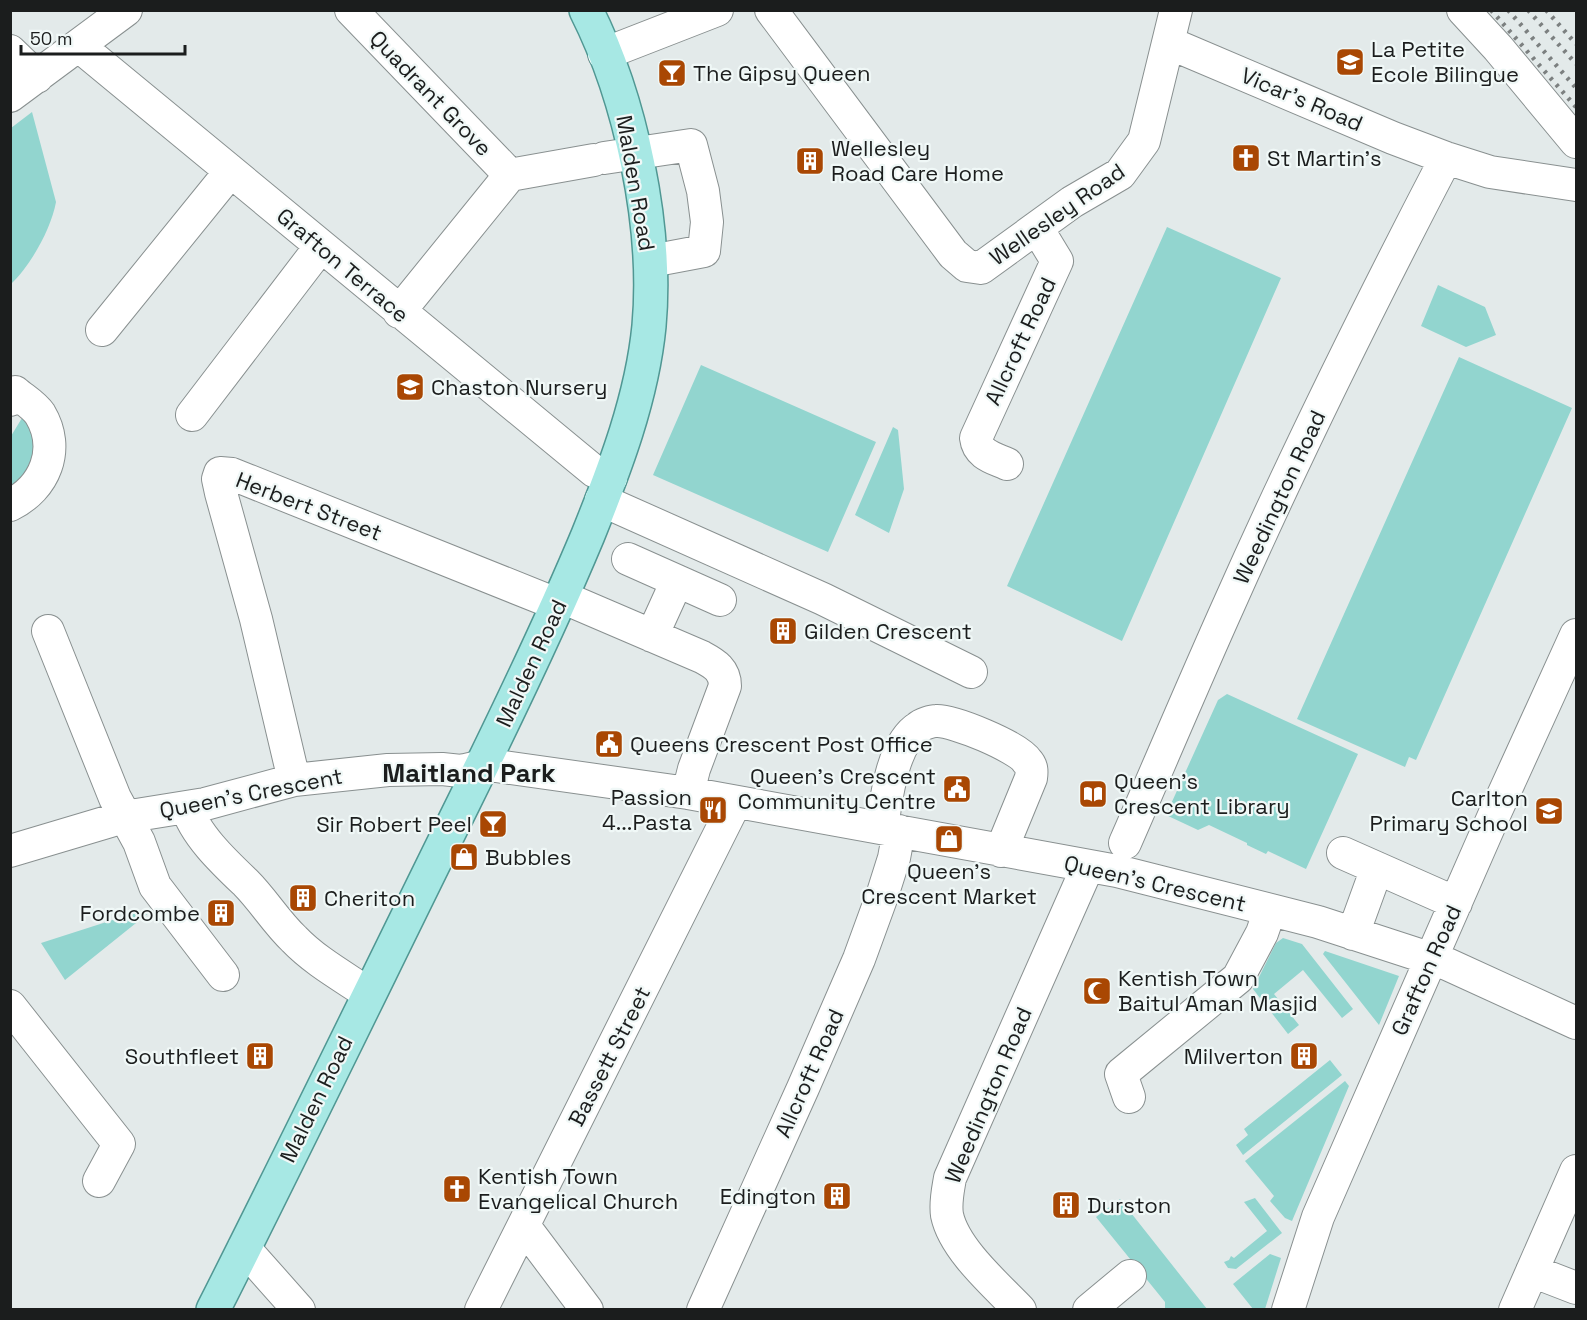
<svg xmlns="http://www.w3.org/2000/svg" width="1587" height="1320" font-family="'Space Grotesk',sans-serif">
  <rect width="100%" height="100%" fill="#e3eaea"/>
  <path fill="#92d5cf" d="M32,112L56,202C51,229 31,265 11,284V128Z
    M1167,227L1281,278L1122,641L1007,586Z
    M1438,285L1485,307L1496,335L1466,347L1421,326Z
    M1459,357L1572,408L1416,760L1409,757L1405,767L1297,719Z
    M701,365L876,442L828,552L653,475Z
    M22,418H27L30,420L37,462L11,494V436Z
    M893,427L898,430L904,489L889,533L855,515Z
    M1227,694L1358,754L1306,869L1268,851L1266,854L1247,845V843L1209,825L1198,830L1166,815L1218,700Z
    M150,908L151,911L65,980L41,943Z
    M1283,938L1302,944L1353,1009L1342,1018L1303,970L1274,994L1299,1025L1288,1034L1253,989L1276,943Z
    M1325,951L1399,976L1379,1025L1323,954Z
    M1330,1060L1342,1075L1243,1155L1236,1145L1248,1135L1244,1129Z
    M1345,1081L1349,1086L1292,1221L1285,1218L1270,1201L1274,1196L1245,1161Z
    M1255,1198L1282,1233L1236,1269L1228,1268L1224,1262L1229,1260L1231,1256L1234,1258L1267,1231L1244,1202Z
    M1120,1199L1207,1309H1165V1302L1096,1217Z
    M1270,1254L1281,1258L1265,1309H1253L1233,1284Z"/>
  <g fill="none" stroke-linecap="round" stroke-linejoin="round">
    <g stroke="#899090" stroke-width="34">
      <path id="minor" d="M351,10L510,175
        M771,10L953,254L967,266L981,268L1072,202L1120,174L1144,141L1176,10
        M1463,10L1498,48L1576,142
        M79,46L577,457L594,471L611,478
        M1168,47L1181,48L1393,138L1446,158L1490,172L1576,185
        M10,51L37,77
        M604,54L717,10
        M10,96L126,10
        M604,158L691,145L703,191L707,222L704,251L651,261
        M399,312L510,175L594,160
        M102,330L230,172
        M10,400L15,392C23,399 34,405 40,414C61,449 45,488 10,505
        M192,415L321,246
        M1007,464C994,458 978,455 976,438L1057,261L1037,228
        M601,500L823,599L971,672
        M628,559L720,600
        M562,597L702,657C715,664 725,670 725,686L694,769L688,793
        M48,631L115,798L139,842L155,886L223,975
        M652,636L677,581
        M294,780L256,619L221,493L218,479L220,473L232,474L247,480L559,605
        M187,807C194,834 225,863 246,883C263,900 276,922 294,939C315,961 344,977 369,994
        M882,828C886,800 892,743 919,727C922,724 932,721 936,721C953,720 1018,747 1027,761C1032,766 1032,771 1031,778L1001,851
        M1125,843C1160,763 1194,682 1230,602C1297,451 1370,304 1446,158
        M10,851L124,817L205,804L294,780L388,770L442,769L461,771L482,766H496L688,793L1117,871L1318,922L1447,964L1576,1023
        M1343,853L1456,903
        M1353,934L1377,868
        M10,1006L119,1144L99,1181
        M1129,1097L1121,1074L1238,978L1262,933L1270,910
        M524,1226L587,1310
        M244,1248L299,1310
        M1532,1271L1576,1288
        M481,1310L735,803
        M703,1310L803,1088L859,959L882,896L894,858L899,831
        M1020,1310C996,1285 954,1249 947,1215C945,1202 948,1190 950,1178L1084,875L1090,867
        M1089,1310L1130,1276
        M1288,1310L1318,1217L1495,813L1576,635
        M1515,1310L1576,1171"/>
    </g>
    <g stroke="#509793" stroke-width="36">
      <path id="major" d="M213,1310C298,1142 380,972 463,804C507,715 550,626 588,535C615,468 642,398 649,326C658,227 631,99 586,10"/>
    </g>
    <use href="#minor" stroke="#fff" stroke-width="32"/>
    <use href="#major" stroke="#a7e8e4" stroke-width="33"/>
    <path stroke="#7c8080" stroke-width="4.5" stroke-dasharray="3 6" stroke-linecap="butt" d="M1491,10L1576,107
      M1508,10L1576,88
      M1528,10L1576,64
      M1546,10L1576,44"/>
  </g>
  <defs>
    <g id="school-square" transform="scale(1.5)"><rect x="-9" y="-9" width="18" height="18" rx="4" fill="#a94703" stroke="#f0f8f7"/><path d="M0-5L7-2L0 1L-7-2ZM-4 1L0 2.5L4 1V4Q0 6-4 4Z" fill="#fff"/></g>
    <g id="bar-square" transform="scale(1.5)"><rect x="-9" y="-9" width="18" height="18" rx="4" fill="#a94703" stroke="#f0f8f7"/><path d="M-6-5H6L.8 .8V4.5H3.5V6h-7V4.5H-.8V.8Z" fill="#fff"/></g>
    <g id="church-square" transform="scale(1.5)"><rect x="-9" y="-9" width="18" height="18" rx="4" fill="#a94703" stroke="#f0f8f7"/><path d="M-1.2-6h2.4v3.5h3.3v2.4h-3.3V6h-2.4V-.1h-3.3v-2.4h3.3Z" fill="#fff"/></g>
    <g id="building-square" transform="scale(1.5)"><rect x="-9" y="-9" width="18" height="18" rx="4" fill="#a94703" stroke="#f0f8f7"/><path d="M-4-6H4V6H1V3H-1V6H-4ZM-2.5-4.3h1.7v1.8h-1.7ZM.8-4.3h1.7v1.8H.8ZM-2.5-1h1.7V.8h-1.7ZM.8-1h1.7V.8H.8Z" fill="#fff"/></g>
    <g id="civic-square" transform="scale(1.5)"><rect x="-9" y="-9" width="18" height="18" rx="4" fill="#a94703" stroke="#f0f8f7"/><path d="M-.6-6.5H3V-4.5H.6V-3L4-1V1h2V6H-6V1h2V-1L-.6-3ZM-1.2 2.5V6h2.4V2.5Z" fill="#fff"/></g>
    <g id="library-square" transform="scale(1.5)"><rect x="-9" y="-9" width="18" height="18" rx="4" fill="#a94703" stroke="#f0f8f7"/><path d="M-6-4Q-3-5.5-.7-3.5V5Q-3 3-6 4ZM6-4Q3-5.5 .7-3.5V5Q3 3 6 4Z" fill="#fff"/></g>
    <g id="restaurant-square" transform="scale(1.5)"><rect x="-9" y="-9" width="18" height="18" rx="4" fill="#a94703" stroke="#f0f8f7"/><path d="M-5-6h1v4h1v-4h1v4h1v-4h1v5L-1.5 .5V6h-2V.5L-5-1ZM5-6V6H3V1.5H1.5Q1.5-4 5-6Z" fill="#fff"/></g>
    <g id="shop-square" transform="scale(1.5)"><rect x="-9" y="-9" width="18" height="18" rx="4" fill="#a94703" stroke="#f0f8f7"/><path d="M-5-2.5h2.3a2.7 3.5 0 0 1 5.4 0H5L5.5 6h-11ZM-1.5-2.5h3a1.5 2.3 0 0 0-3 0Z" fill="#fff"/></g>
    <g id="mosque-square" transform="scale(1.5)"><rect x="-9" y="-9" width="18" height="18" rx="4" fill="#a94703" stroke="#f0f8f7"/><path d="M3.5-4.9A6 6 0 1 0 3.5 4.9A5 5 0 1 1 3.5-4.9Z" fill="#fff"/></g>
  </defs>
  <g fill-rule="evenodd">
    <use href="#school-square" x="1350" y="62"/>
    <use href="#bar-square" x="672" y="73"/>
    <use href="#church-square" x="1246" y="158"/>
    <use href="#building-square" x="810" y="161"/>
    <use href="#school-square" x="410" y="387"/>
    <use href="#building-square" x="783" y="631"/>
    <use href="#civic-square" x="609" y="744"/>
    <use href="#civic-square" x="957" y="789"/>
    <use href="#library-square" x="1093" y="794"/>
    <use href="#restaurant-square" x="713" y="810"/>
    <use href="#school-square" x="1549" y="811"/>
    <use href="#bar-square" x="493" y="824"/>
    <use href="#shop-square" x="949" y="839"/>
    <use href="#shop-square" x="464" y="857"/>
    <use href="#building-square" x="303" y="898"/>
    <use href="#building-square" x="221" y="913"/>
    <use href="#mosque-square" x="1097" y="991"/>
    <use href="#building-square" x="260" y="1056"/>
    <use href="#building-square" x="1304" y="1056"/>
    <use href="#church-square" x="457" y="1189"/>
    <use href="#building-square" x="837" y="1196"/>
    <use href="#building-square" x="1066" y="1205"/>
  </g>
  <g text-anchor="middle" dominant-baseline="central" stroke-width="4.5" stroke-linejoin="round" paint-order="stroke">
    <g font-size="22" fill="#1b1d1d" stroke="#f0f8f7" text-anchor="start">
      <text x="1371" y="49">La Petite<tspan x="1371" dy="25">Ecole Bilingue</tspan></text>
      <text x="693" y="73">The Gipsy Queen</text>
      <text x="831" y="148">Wellesley<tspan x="831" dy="25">Road Care Home</tspan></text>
      <text x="1267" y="158">St Martin's</text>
      <text x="431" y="387">Chaston Nursery</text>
      <text x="804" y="631">Gilden Crescent</text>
      <text x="630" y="744">Queens Crescent Post Office</text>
      <text x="936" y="776" text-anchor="end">Queen's Crescent<tspan x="936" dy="25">Community Centre</tspan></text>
      <text x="1114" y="781">Queen's<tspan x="1114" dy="25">Crescent Library</tspan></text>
      <text x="692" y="797" text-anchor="end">Passion<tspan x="692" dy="25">4...Pasta</tspan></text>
      <text x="1528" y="798" text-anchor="end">Carlton<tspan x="1528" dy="25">Primary School</tspan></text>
      <text x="472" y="824" text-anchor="end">Sir Robert Peel</text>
      <text x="485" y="857">Bubbles</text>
      <text x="949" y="871" text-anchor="middle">Queen's<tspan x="949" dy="25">Crescent Market</tspan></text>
      <text x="324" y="898">Cheriton</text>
      <text x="200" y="913" text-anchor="end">Fordcombe</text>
      <text x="1118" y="978">Kentish Town<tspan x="1118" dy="25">Baitul Aman Masjid</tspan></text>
      <text x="239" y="1056" text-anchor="end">Southfleet</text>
      <text x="1283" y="1056" text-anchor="end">Milverton</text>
      <text x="478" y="1176">Kentish Town<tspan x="478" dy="25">Evangelical Church</tspan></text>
      <text x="816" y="1196" text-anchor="end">Edington</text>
      <text x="1087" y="1205">Durston</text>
    </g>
    <g font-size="22" fill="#1b1d1d" stroke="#f0f8f7">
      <text transform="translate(431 93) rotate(46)">Quadrant Grove</text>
      <text transform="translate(1302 99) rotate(23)">Vicar's Road</text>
      <text transform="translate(636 183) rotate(80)">Malden Road</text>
      <text transform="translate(1057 214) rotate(-35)">Wellesley Road</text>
      <text transform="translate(343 265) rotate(40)">Grafton Terrace</text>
      <text transform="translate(1020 341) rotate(-65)">Allcroft Road</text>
      <text transform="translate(1279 497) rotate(-65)">Weedington Road</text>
      <text transform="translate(309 506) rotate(21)">Herbert Street</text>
      <text transform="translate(531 663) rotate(-65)">Malden Road</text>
      <text transform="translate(251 793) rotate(-11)">Queen's Crescent</text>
      <text transform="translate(1155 883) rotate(13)">Queen's Crescent</text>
      <text transform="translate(1426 970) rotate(-66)">Grafton Road</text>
      <text transform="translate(609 1056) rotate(-63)">Bassett Street</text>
      <text transform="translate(809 1073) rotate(-66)">Allcroft Road</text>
      <text transform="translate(988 1095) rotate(-67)">Weedington Road</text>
      <text transform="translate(316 1099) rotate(-64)">Malden Road</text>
    </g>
    <g font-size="26" font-weight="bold" fill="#1b1d1d" stroke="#f0f8f7">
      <text x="469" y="773">Maitland Park</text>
    </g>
  </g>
  <rect width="1587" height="1320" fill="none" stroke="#1b1d1d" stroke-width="24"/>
  <path d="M21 45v9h164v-9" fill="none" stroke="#1b1d1d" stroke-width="3"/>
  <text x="30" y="45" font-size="18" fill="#1b1d1d" stroke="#f0f8f7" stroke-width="4.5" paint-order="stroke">50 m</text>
</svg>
